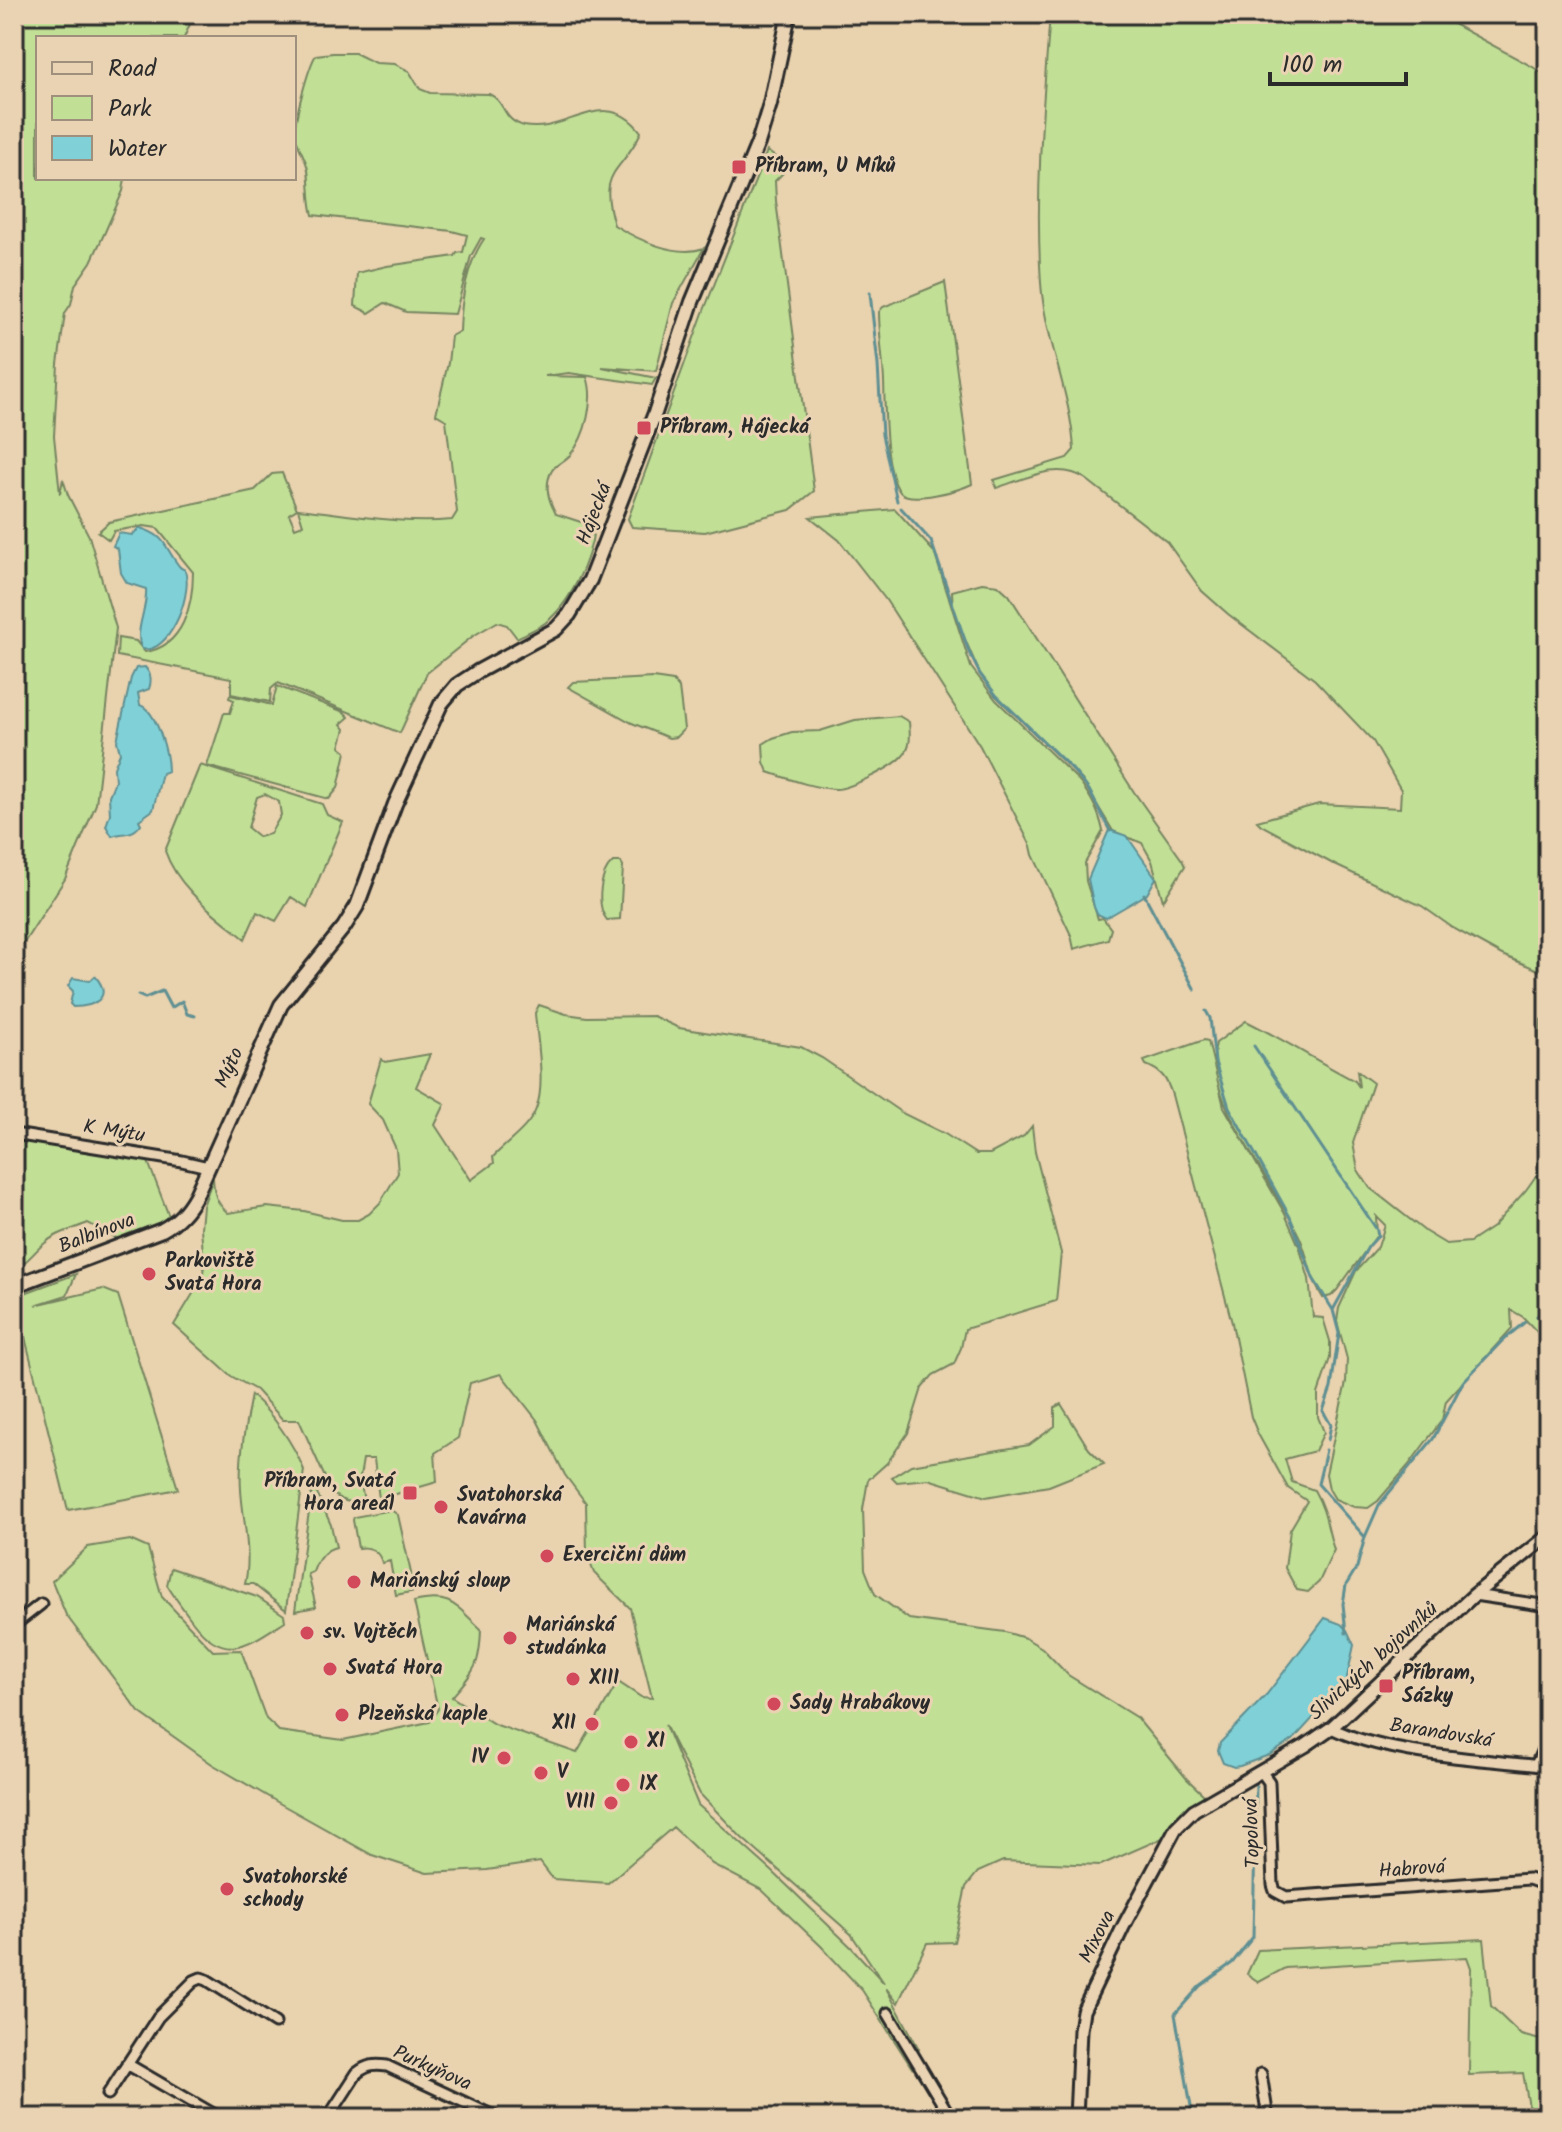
<svg xmlns="http://www.w3.org/2000/svg" width="1562" height="2132" font-family="Kalam,sans-serif">
  <rect width="100%" height="100%" fill="#e9d2ae"/>
  <filter id="ink" filterUnits="userSpaceOnUse"><feTurbulence type="fractalNoise" baseFrequency=".0125" numOctaves="2"/><feDisplacementMap in="SourceGraphic" scale="16" xChannelSelector="R" yChannelSelector="G"/><feConvolveMatrix kernelMatrix="1 2 1 2 8 2 1 2 1" color-interpolation-filters="sRGB"/></filter>
  <g filter="url(#ink)">
    <path fill="#c2df96" stroke="#768560" stroke-width="2" fill-rule="evenodd" d="M14,14H193V17L184,38H38V178H125L123,191L105,232L91,262L75,285L71,304L65,313L58,364L54,436L60,494L63,479L68,495L89,536L116,628L96,804L65,879L14,958Z
      M1050,14H1435L1533,67L1548,78V974L1502,955L1453,928L1422,906L1335,865L1261,825L1257,821L1319,804L1400,808L1401,790L1373,741L1315,680L1228,614L1202,591L1167,542L1086,479C1058,460 1025,479 996,488L994,480L1067,458L1074,450C1071,393 1045,340 1041,283C1035,193 1043,103 1050,14Z
      M333,53H355L375,63L395,64L409,71L420,89L430,93L489,94C507,102 501,120 524,126C566,135 605,84 641,132C621,175 597,168 614,225C638,240 677,258 704,248L673,303L656,371L602,367L656,378L652,385L569,373L545,376L587,377C595,399 586,437 570,455C565,461 554,465 551,472C544,487 549,501 556,514L587,524L594,529C590,561 571,603 545,623C536,629 526,633 517,638L507,625L497,622L473,636L427,673L400,733L278,683L271,689L270,702L231,694V678L117,656L118,638L136,641L145,652C183,647 193,605 193,572L157,528L144,526L114,531L109,540L98,532L109,522L255,490L272,474L282,473L297,509L289,514L295,528L303,525L298,509C349,514 402,525 452,520L457,512L446,420L436,414L448,363L451,336L460,331C461,300 467,264 484,239L481,238L471,256L455,314L406,312L385,303L369,313L355,306L357,273L387,266L455,256L457,253L463,252L467,235L452,231L313,215C309,201 310,185 308,170C306,157 297,147 295,134C293,123 309,65 316,55Z
      M767,151L785,164L783,173L775,181L776,201L814,491L790,510L705,532L632,527L628,519L703,313Z
      M945,282L972,484C960,490 910,504 900,492C884,471 885,407 884,381C883,358 879,335 879,312L883,307Z
      M895,509L934,552L971,667L996,700L1076,778C1089,793 1099,811 1103,831L1085,863L1086,881L1098,919L1103,918L1111,929L1108,939L1074,949L1071,935L1033,855L1031,846L980,746L886,600L839,540L810,517Z
      M982,583L998,585L1009,595L1134,792L1182,860L1185,866L1163,901L1152,861L1142,843L1113,831L1082,780L995,695L979,672L953,611L952,591Z
      M653,678L673,681L679,688L684,729L676,737L669,738L632,723L568,687L573,682Z
      M277,686L344,712L349,717L341,724L345,729L340,747L346,752L338,788L329,799L207,766L224,713H230L234,700L229,698L230,695L272,705Z
      M899,716L909,722C910,734 912,747 902,757C893,767 848,790 835,789C813,788 789,779 768,772L764,762L763,744L773,738L792,732L820,731L855,720Z
      M200,765L322,804L327,815L343,822L307,907L291,897L276,921L257,912L245,939C215,914 178,889 165,851ZM265,794L279,802L281,815L270,834L259,837L248,828L257,797Z
      M613,862H621L623,867L620,919L607,920C596,906 599,874 613,862Z
      M539,1005L566,1014L587,1017L653,1016L679,1028L801,1047L822,1058L902,1113L945,1134L976,1154H990L1024,1136L1032,1126L1035,1152L1061,1253L1056,1301L965,1329L961,1348L954,1364L933,1375L922,1388L908,1433L887,1463L868,1480L863,1509L865,1569L875,1594L909,1619L1005,1632L1025,1638L1042,1648L1068,1675L1137,1718L1187,1779L1208,1799L1181,1818L1165,1837L1101,1865L1003,1861L978,1872L966,1887L954,1942L927,1943L898,2003L886,1988L919,2049L912,2068L862,1990L821,1946L762,1890L712,1864L673,1827L608,1883L553,1879L540,1862L487,1870L427,1873L372,1855L279,1803L212,1764L139,1712L66,1615L52,1581L88,1547L130,1540L148,1548L162,1597L213,1651L241,1650L266,1719L279,1731L343,1740L429,1722L438,1709L414,1602C451,1593 456,1606 481,1629C480,1666 475,1670 452,1697L494,1724L577,1753L618,1682L641,1697L652,1698L630,1608L594,1573L587,1554L586,1503L565,1475L537,1420L501,1374L470,1383L458,1438L435,1453L437,1482L379,1499L374,1459H363L360,1477L364,1502C349,1503 343,1502 332,1493L299,1420H283L256,1390L231,1376L174,1325L202,1279L204,1266L201,1228L203,1206L213,1178C214,1194 216,1203 228,1213L267,1207L304,1211L342,1220H358L369,1214L380,1203L398,1173L396,1149L383,1120L368,1104L381,1059L385,1062L430,1054L416,1087L445,1104L435,1125L471,1180L494,1163L493,1157C506,1143 530,1127 536,1109C546,1084 537,1040 535,1013ZM665,1725L700,1794L741,1837L851,1934L884,1983L852,1948L772,1871L698,1805Z
      M1548,1013V1311L1544,1315H1548V1337L1541,1336L1523,1317L1511,1310L1512,1328L1446,1401L1442,1420L1408,1466L1378,1501L1368,1508L1354,1507L1335,1499L1329,1489L1326,1474L1346,1382L1347,1359L1337,1321L1339,1308L1356,1271L1378,1247L1385,1225L1376,1216L1377,1235L1337,1290L1331,1296L1323,1298C1311,1280 1309,1260 1301,1240C1279,1188 1202,1099 1216,1043L1246,1021C1283,1039 1318,1062 1355,1081L1359,1087L1357,1071L1373,1083L1353,1143L1358,1170L1370,1188L1426,1232L1446,1244L1470,1242L1493,1227L1526,1190L1538,1173L1543,1130L1540,1032L1541,1020Z
      M1204,1040L1208,1041L1224,1107L1285,1214L1299,1246L1309,1279L1313,1317L1323,1318L1330,1341V1358L1318,1394V1417L1324,1432L1315,1451L1285,1459L1292,1482L1314,1490C1327,1513 1326,1525 1334,1550L1319,1582L1308,1592L1297,1590L1285,1568L1290,1530L1307,1501L1288,1488L1258,1434L1251,1417L1232,1323L1172,1095C1167,1079 1162,1071 1146,1065L1144,1061Z
      M14,1136L69,1145L71,1148L82,1150L83,1147L109,1152L121,1157L123,1154L147,1159L170,1219L118,1239L88,1223C74,1229 56,1233 45,1243C33,1252 28,1263 14,1269Z
      M76,1274L67,1295L35,1305L103,1289L118,1295L178,1489L68,1510L18,1309L14,1310V1297Z
      M251,1395C273,1414 293,1443 304,1470L286,1610L253,1584H245C252,1554 243,1521 241,1490C239,1458 245,1426 251,1395Z
      M1061,1404L1089,1449L1104,1464L1049,1486L986,1497L928,1479L897,1482L892,1477L911,1465L1029,1445L1055,1426V1407Z
      M315,1489L331,1525L336,1547C323,1550 317,1560 313,1572L308,1574L316,1607L295,1611L312,1490Z
      M391,1510L398,1515L415,1591L396,1595L390,1561L382,1563C379,1551 370,1546 358,1548L353,1520L354,1517Z
      M171,1568L257,1597L284,1615L285,1621C248,1645 225,1664 193,1622C184,1610 175,1598 167,1585Z
      M1484,1939L1491,2006L1521,2035L1548,2042V2118H1531L1523,2073L1469,2075L1471,1968L1467,1957L1285,1968L1259,1982L1247,1974L1258,1950Z"/>
    <path fill="#80d1d7" stroke="#5e8f92" stroke-width="2" d="M140,528C167,536 164,547 179,566C185,573 184,565 186,575C191,597 169,655 142,649C133,631 148,609 146,589L127,583L121,573L118,549L113,546L119,533L132,535Z
      M145,667C151,674 152,680 149,689L138,693L140,705C157,711 168,753 168,771L162,773L153,810L139,820L141,824C133,836 124,832 112,836L106,826L110,814L109,796L115,781L114,768L120,753L117,741L131,678L136,668Z
      M1109,830L1127,836L1156,878L1147,894L1106,918L1097,914L1094,907L1088,879Z
      M95,976C114,998 94,1007 73,1007L70,1004L73,991L68,986L73,978L90,981Z
      M1325,1618L1341,1624L1347,1630L1354,1645L1346,1682L1293,1740L1269,1755L1240,1766L1234,1767L1223,1763L1218,1751L1220,1743L1267,1694Z"/>
    <g fill="none" stroke-linecap="round" stroke-linejoin="round">
      <path stroke="#5e8f92" stroke-width="3" d="M870,293L878,365L882,435L897,501
        M901,508L931,541L969,652L980,674L996,695L1072,769L1089,790L1110,831
        M1144,894L1195,990
        M138,995L145,998L162,991L171,1008L182,1001L187,1014L195,1016
        M1206,1011L1210,1018L1215,1062L1229,1107L1290,1217L1313,1278L1333,1310L1339,1333L1331,1388L1323,1411L1331,1425L1328,1440
        M1254,1046L1377,1230L1378,1236L1368,1247L1333,1310
        M1537,1316L1548,1310
        M1326,1450L1318,1484L1364,1536
        M1346,1633L1343,1604L1346,1585L1357,1567L1365,1537L1379,1505L1433,1439L1463,1382L1503,1340L1525,1322
        M1193,2118L1175,2014L1200,1986L1232,1963L1253,1937L1256,1785"/>
      <g stroke="#2b2b2b" stroke-width="15">
        <path id="minor" d="M14,1134L182,1161L208,1167
          M1474,1595L1548,1606
          M14,1625L41,1604
          M1331,1728C1392,1757 1481,1758 1548,1767
          M1536,1765L1548,1738
          M1261,1771L1269,1782L1273,1885L1275,1891L1286,1897L1529,1879L1548,1886
          M888,2013L951,2118
          M127,2064L220,2118
          M1261,2074L1268,2118
          M108,2094L158,2017L194,1981L201,1978L207,1980L275,2023
          M328,2118L357,2073C367,2065 375,2064 387,2066L498,2118"/>
      </g>
      <g stroke="#2b2b2b" stroke-width="17">
        <path id="tertiary" d="M1076,2118L1080,2030L1083,2011L1123,1927L1176,1828L1194,1810L1305,1746L1331,1728L1474,1595L1548,1536"/>
      </g>
      <g stroke="#2b2b2b" stroke-width="18">
        <path id="secondary" d="M14,1286L162,1230C178,1221 187,1211 196,1195L281,1005L344,927L357,906L395,804L441,704L457,685L477,672L556,629L569,615L590,580L655,413L692,302L758,143L770,104L789,14"/>
      </g>
      <use href="#minor" stroke="#ead3b3" stroke-width="9"/>
      <use href="#tertiary" stroke="#ead3b3" stroke-width="11"/>
      <use href="#secondary" stroke="#ead3b3" stroke-width="12"/>
    </g>
  </g>
  <g fill="#d1495b" stroke="#ead3b3" stroke-width="3">
    <rect x="731" y="159" width="16" height="16" rx="4"/>
    <rect x="636" y="420" width="16" height="16" rx="4"/>
    <circle cx="149" cy="1274" r="8"/>
    <rect x="402" y="1485" width="16" height="16" rx="4"/>
    <circle cx="441" cy="1507" r="8"/>
    <circle cx="547" cy="1556" r="8"/>
    <circle cx="354" cy="1582" r="8"/>
    <circle cx="307" cy="1633" r="8"/>
    <circle cx="510" cy="1638" r="8"/>
    <circle cx="330" cy="1669" r="8"/>
    <circle cx="573" cy="1679" r="8"/>
    <rect x="1378" y="1678" width="16" height="16" rx="4"/>
    <circle cx="774" cy="1704" r="8"/>
    <circle cx="342" cy="1715" r="8"/>
    <circle cx="592" cy="1724" r="8"/>
    <circle cx="631" cy="1742" r="8"/>
    <circle cx="504" cy="1758" r="8"/>
    <circle cx="541" cy="1773" r="8"/>
    <circle cx="623" cy="1785" r="8"/>
    <circle cx="611" cy="1803" r="8"/>
    <circle cx="227" cy="1889" r="8"/>
  </g>
  <g text-anchor="middle" dominant-baseline="central" stroke-width="6" stroke-linejoin="round" paint-order="stroke">
    <g font-size="20" font-weight="bold" fill="#2b2b2b" stroke="#ead3b3" text-anchor="start">
      <text x="755" y="167">Příbram, U Míků</text>
      <text x="660" y="428">Příbram, Hájecká</text>
      <text x="165" y="1262">Parkoviště<tspan x="165" dy="23">Svatá Hora</tspan></text>
      <text x="394" y="1482" text-anchor="end">Příbram, Svatá<tspan x="394" dy="23">Hora areál</tspan></text>
      <text x="457" y="1496">Svatohorská<tspan x="457" dy="23">Kavárna</tspan></text>
      <text x="563" y="1556">Exerciční dům</text>
      <text x="370" y="1582">Mariánský sloup</text>
      <text x="526" y="1626">Mariánská<tspan x="526" dy="23">studánka</tspan></text>
      <text x="323" y="1633">sv. Vojtěch</text>
      <text x="346" y="1669">Svatá Hora</text>
      <text x="1402" y="1674">Příbram,<tspan x="1402" dy="23">Sázky</tspan></text>
      <text x="589" y="1679">XIII</text>
      <text x="790" y="1704">Sady Hrabákovy</text>
      <text x="358" y="1715">Plzeňská kaple</text>
      <text x="576" y="1724" text-anchor="end">XII</text>
      <text x="647" y="1742">XI</text>
      <text x="488" y="1758" text-anchor="end">IV</text>
      <text x="557" y="1773">V</text>
      <text x="639" y="1785">IX</text>
      <text x="595" y="1803" text-anchor="end">VIII</text>
      <text x="243" y="1878">Svatohorské<tspan x="243" dy="23">schody</tspan></text>
    </g>
    <g font-size="20" fill="#2b2b2b" stroke="#ead3b3">
      <text transform="translate(595 514) rotate(-69)">Hájecká</text>
      <text transform="translate(230 1068) rotate(-66)">Mýto</text>
      <text transform="translate(114 1132) rotate(9)">K Mýtu</text>
      <text transform="translate(97 1234) rotate(-21)">Balbínova</text>
      <text transform="translate(1374 1662) rotate(-42)">Slivických bojovníků</text>
      <text transform="translate(1441 1734) rotate(9)">Barandovská</text>
      <text transform="translate(1253 1833) rotate(-92)">Topolová</text>
      <text transform="translate(1412 1870) rotate(-4)">Habrová</text>
      <text transform="translate(1098 1937) rotate(-63)">Mixova</text>
      <text transform="translate(432 2069) rotate(24)">Purkyňova</text>
    </g>
  </g>
  <rect width="1562" height="2132" fill="none" stroke="#ead3b3" stroke-width="48"/>
  <rect x="24" y="24" width="1514" height="2084" fill="none" stroke="#2b2b2b" stroke-width="3" filter="url(#ink)"/>
  <rect x="36" y="36" width="260" height="144" fill="#ead3b3" stroke="#9e907d" stroke-width="2"/>
  <rect x="52" y="62" width="40" height="12" fill="#ead3b3" stroke="#9e907d" stroke-width="2"/>
  <text x="108" y="76" font-size="24" fill="#2b2b2b">Road</text>
  <rect x="52" y="96" width="40" height="24" fill="#c2df96" stroke="#9e907d" stroke-width="2"/>
  <text x="108" y="116" font-size="24" fill="#2b2b2b">Park</text>
  <rect x="52" y="136" width="40" height="24" fill="#80d1d7" stroke="#9e907d" stroke-width="2"/>
  <text x="108" y="156" font-size="24" fill="#2b2b2b">Water</text>
  <path d="M1270 72v12h136v-12" fill="none" stroke="#2b2b2b" stroke-width="4"/>
  <text x="1282" y="72" font-size="24" fill="#2b2b2b" stroke="#ead3b3" stroke-width="6" paint-order="stroke">100 m</text>
</svg>
